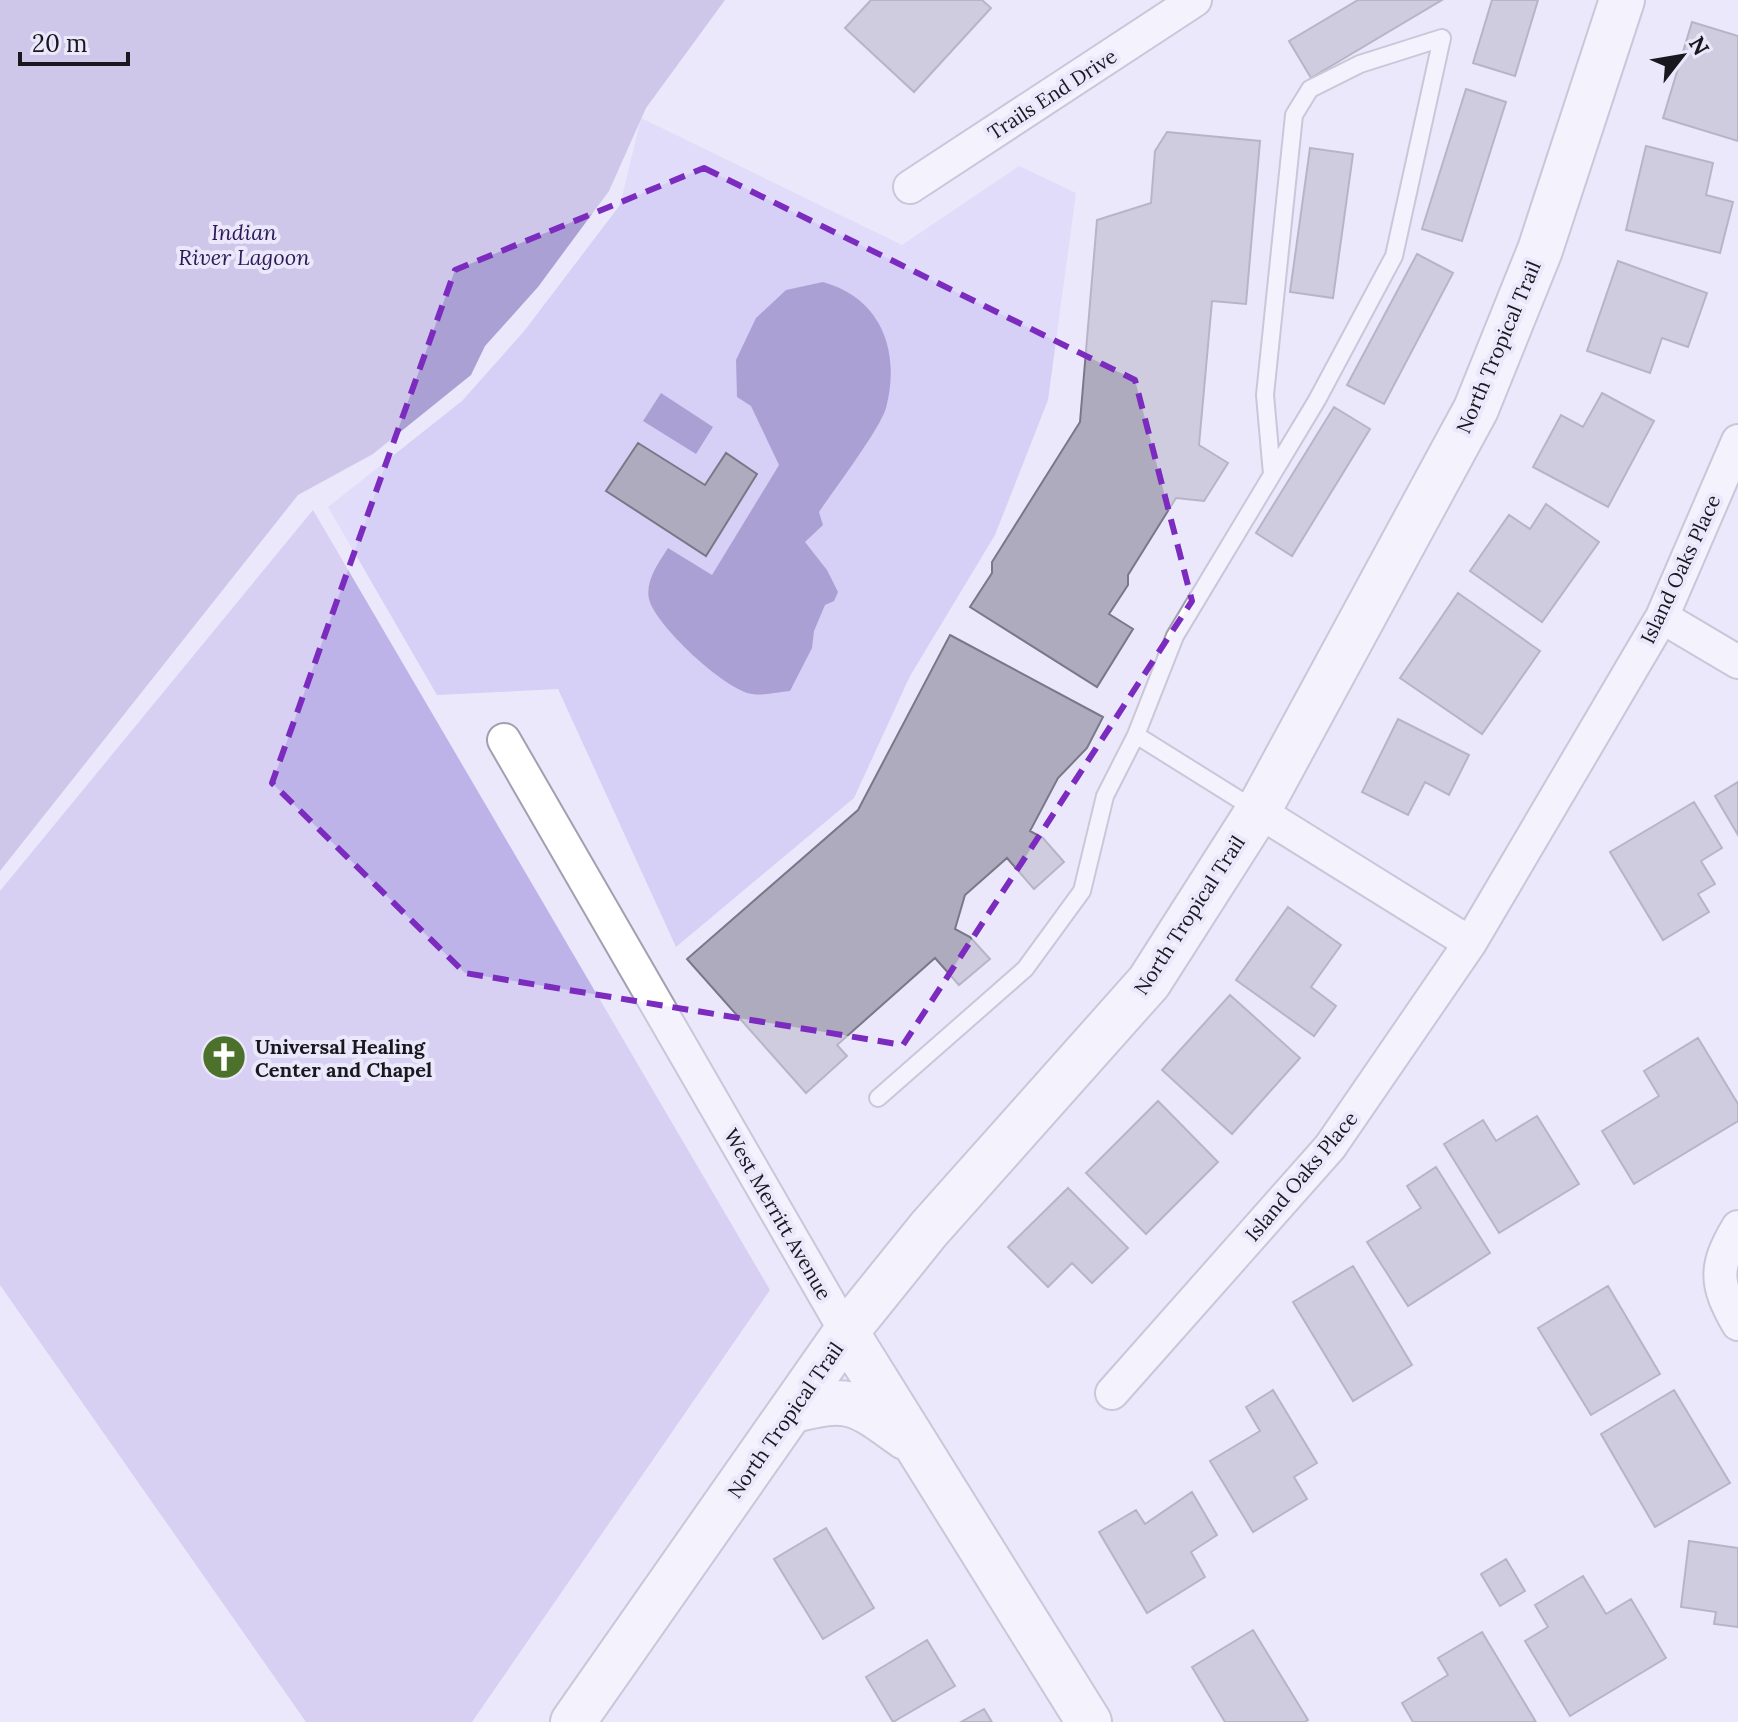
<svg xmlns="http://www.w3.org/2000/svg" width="1738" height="1722" font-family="Lora,serif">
  <rect width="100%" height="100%" fill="#ebe8fb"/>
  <path fill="#d6cff6" d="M641,118L902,245L1019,166L1076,193L1048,400L995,535L910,676L854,798L676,947L558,689L437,695L328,507L462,401L525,330L620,205Z"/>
  <path fill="#beb3e8" d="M313,510L770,1290L472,1722H306L0,1285V891Z"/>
  <path fill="#aba0d4" d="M0,0H725L646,108L609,191L538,287L485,346L471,375L373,454L298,495L0,871Z
    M823,282C881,298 901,351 886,408C880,429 834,490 819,512L823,525L805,542L827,570L838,592L834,601L825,605L814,631L812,648L790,691C778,692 764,696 752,694C726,691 655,625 649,599C645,581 659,562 668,548L712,575L779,465L751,406L737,397L736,360L756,318L786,290Z
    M661,393L713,427L696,454L643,421Z"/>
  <path fill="#afabbe" stroke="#7a7788" stroke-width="2" d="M871,0H982L991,8L914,92L845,28Z
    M1358,0H1442L1311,78L1289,41Z
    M1492,0H1538L1515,76L1473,63Z
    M1692,22L1738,36V141L1663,118Z
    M1466,89L1506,102L1462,241L1422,229Z
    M1167,132L1260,141L1246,304L1212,301L1199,445L1228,463L1204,501L1176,498L1128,575V585L1109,614L1133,629L1097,687L970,607L992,573V562L1080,422L1097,220L1151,203L1155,151Z
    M1646,146L1713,163L1706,195L1733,202L1720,253L1626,230Z
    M1310,148L1353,154L1333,298L1290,292Z
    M1417,254L1453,273L1384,404L1347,385Z
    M1618,261L1707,293L1688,347L1662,338L1650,373L1587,351Z
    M1602,393L1654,421L1608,507L1533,467L1561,415L1583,427Z
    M1334,407L1370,429L1292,556L1256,533Z
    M638,443L705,485L726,453L757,474L706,556L606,491Z
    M1546,504L1599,542L1542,622L1470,571L1509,515L1530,529Z
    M1458,593L1540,651L1482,734L1400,678Z
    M950,635L1103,717L1087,748L1058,778L1030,831L1043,838L1064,862L1034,889L1007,858L965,895L955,929L970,937L990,959L959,985L935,958L837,1045L847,1056L806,1093L687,959L858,810Z
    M1398,719L1469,755L1449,795L1425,782L1408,815L1362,792Z
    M1738,782V835L1715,796Z
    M1694,802L1722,848L1701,861L1715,884L1698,894L1709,912L1663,940L1610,852Z
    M1288,907L1341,945L1311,987L1336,1006L1314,1036L1236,980Z
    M1230,995L1300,1058L1232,1134L1162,1070Z
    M1698,1038L1738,1104V1121L1634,1184L1602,1131L1659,1096L1644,1071Z
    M1158,1101L1218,1162L1146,1234L1086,1173Z
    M1537,1116L1579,1184L1499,1233L1444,1144L1483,1120L1496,1141Z
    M1436,1167L1490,1253L1408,1306L1367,1242L1421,1208L1407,1186Z
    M1068,1188L1128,1248L1092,1283L1072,1263L1048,1287L1008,1247Z
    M1353,1266L1412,1365L1353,1401L1293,1302Z
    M1608,1286L1660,1374L1591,1415L1538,1328Z
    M1273,1390L1317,1463L1294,1477L1307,1499L1253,1532L1210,1461L1260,1431L1246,1407Z
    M1674,1390L1730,1483L1655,1527L1601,1434Z
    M1192,1492L1217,1535L1191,1552L1205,1577L1147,1613L1099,1532L1136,1510L1145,1524Z
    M826,1528L874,1608L823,1639L774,1559Z
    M1689,1541L1738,1548V1627L1714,1624L1716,1612L1681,1607Z
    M1506,1559L1525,1591L1500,1606L1481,1574Z
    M1583,1576L1606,1614L1631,1599L1666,1658L1570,1716L1525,1641L1548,1627L1535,1605Z
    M1253,1630L1308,1720L1305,1722H1225L1192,1667Z
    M1482,1632L1536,1722H1413L1402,1703L1448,1675L1438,1658Z
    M927,1640L955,1686L893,1722L866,1677Z
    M984,1709L992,1722H961Z"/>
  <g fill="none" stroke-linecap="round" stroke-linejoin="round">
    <g stroke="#a29fb1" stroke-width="20">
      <path id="lane" d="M1136,735L1175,636L1317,400L1394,256L1442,38L1360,64L1310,89L1294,115L1265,395L1272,474
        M878,1098L1025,969L1082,891L1105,796L1136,735L1256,810"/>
    </g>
    <g stroke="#a29fb1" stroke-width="36">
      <path id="street" d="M910,187L1195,0
        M1662,617L1738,662
        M504,740L846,1332
        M1258,811L1470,943
        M1738,1227C1714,1267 1715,1284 1738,1324
        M1112,1393L1330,1147L1470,943L1662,617L1738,441"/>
    </g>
    <g stroke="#a29fb1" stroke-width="48">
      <path id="secondary" d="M846,1332L1089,1722
        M791,1411C850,1395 857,1402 905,1437
        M573,1722L846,1332L929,1229L1149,982L1258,811L1476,409L1540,250L1622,0"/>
    </g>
    <use href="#lane" stroke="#fff" stroke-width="16"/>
    <use href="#street" stroke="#fff" stroke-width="32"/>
    <use href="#secondary" stroke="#fff" stroke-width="44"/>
  </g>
  <path d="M0 0H1738V1722H0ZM704,168L1135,380L1192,601L903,1045L465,973L272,783L455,270Z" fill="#ebe8fb" fill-opacity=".55" fill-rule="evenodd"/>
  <path fill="none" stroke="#7b2cbf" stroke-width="6" stroke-dasharray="16 10" stroke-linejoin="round" d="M704,168L1135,380L1192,601L903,1045L465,973L272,783L455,270Z"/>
  <defs>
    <g id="church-disc" transform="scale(2.3)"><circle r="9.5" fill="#4c712a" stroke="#ebe8fb"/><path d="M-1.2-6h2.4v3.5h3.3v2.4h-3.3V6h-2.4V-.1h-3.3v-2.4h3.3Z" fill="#fff"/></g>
  </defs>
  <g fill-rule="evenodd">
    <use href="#church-disc" x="224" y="1057"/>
  </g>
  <g text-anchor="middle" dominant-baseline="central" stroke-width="8" stroke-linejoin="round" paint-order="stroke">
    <g font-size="20" fill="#19181e" stroke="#ebe8fb">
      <text transform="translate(1052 94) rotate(-33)">Trails End Drive</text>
      <text transform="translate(1498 347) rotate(-67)">North Tropical Trail</text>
      <text transform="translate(1680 569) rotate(-65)">Island Oaks Place</text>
      <text transform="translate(1189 915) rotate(-57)">North Tropical Trail</text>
      <text transform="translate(1301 1176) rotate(-50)">Island Oaks Place</text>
      <text transform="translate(778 1214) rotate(60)">West Merritt Avenue</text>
      <text transform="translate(785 1420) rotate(-55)">North Tropical Trail</text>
    </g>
    <g font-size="20" font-weight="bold" fill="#19181e" stroke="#ebe8fb" text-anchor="start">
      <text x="255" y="1046">Universal Healing<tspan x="255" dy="23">Center and Chapel</tspan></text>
    </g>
    <g font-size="22" font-style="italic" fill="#2e1a57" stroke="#ebe8fb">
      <text x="244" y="232">Indian<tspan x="244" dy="25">River Lagoon</tspan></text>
    </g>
  </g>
  <g transform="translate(1682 56) rotate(59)" stroke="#ebe8fb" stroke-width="6" paint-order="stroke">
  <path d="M0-6L14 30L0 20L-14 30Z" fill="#19181e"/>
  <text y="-12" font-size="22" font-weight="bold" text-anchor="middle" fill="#19181e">N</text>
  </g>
  <path d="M20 52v12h108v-12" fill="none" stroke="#19181e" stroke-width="4"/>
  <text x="32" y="52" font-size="24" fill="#19181e" stroke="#ebe8fb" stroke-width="6" paint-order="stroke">20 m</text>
</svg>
